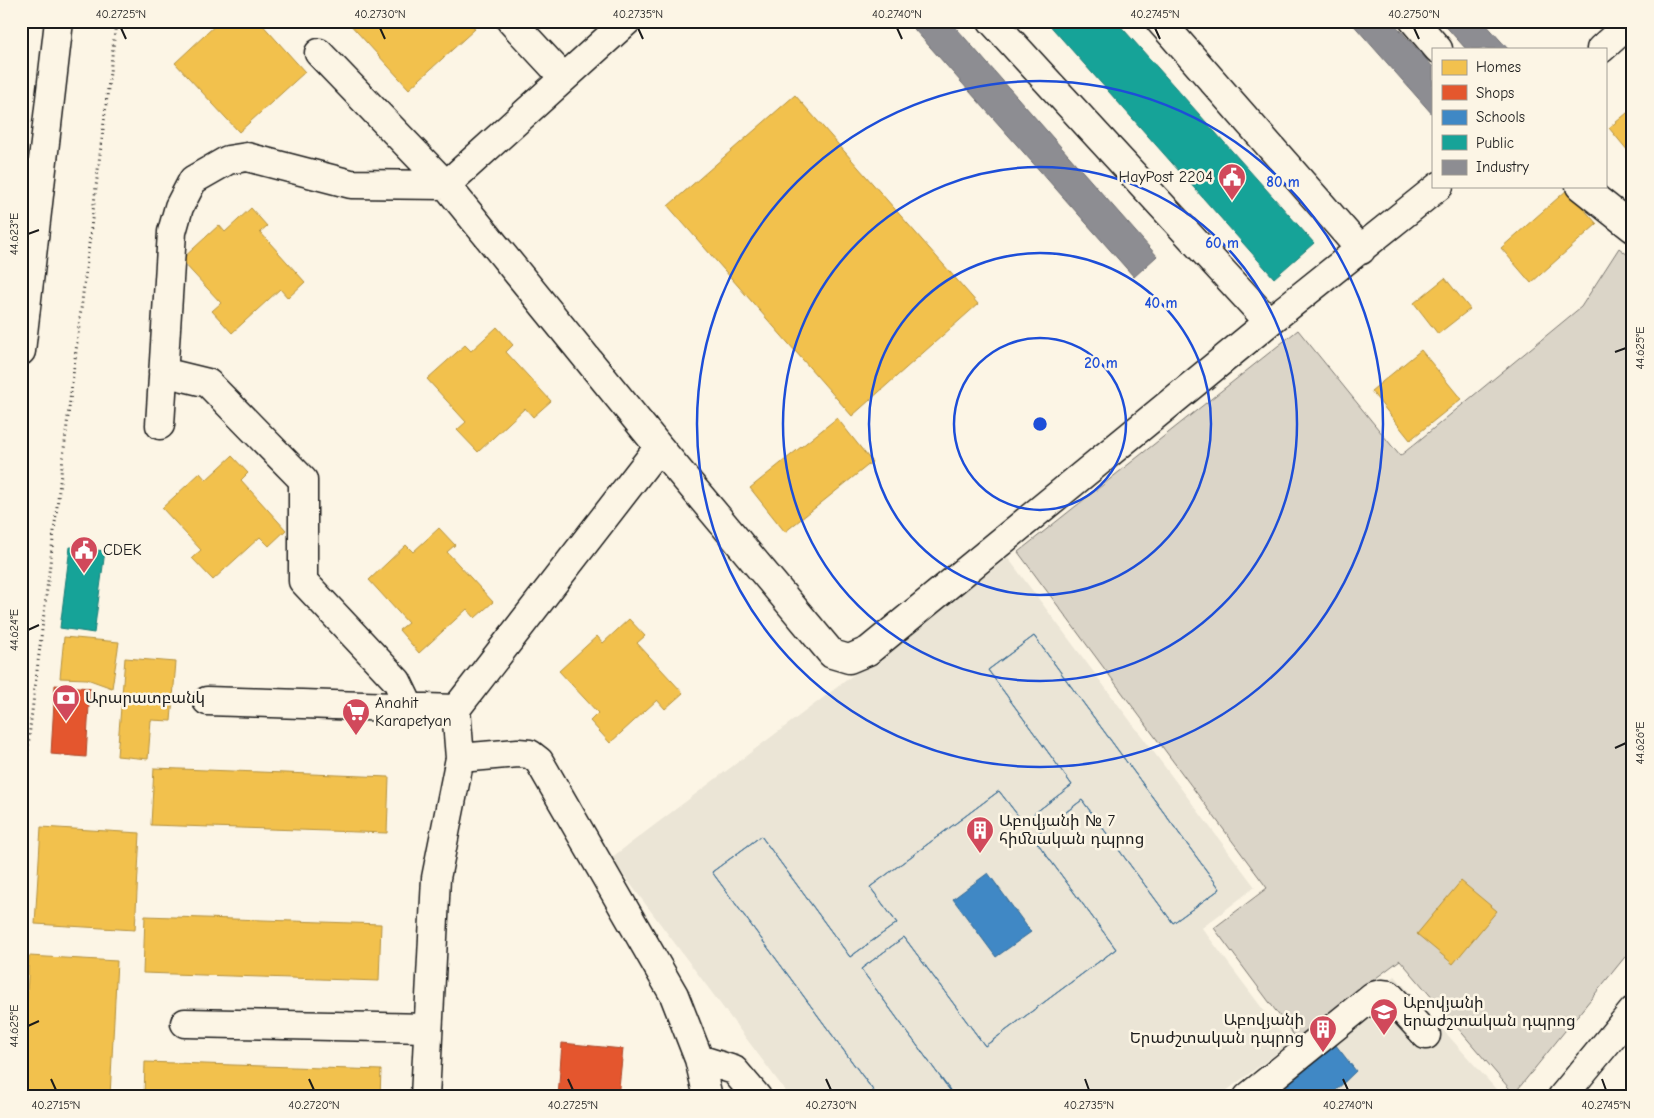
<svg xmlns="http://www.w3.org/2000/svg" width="1654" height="1118" font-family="'Comic Neue','Noto Sans Armenian',sans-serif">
  <rect width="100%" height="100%" fill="#fcf5e5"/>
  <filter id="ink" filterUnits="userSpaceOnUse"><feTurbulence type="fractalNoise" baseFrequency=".02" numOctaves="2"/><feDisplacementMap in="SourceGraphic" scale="10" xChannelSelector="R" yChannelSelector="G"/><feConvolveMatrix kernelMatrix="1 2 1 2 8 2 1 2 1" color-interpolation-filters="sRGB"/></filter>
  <g filter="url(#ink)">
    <path fill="#ebe5d6" d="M1008,558L1255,887L1202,928L1289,1044L1218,1097H790L611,858Z
      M1395,976L1503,1097H1242Z"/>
    <path fill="#dbd5c8" stroke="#7c7872" d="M1619,248L1633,259V947L1514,1094L1400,960L1296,1038L1214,928L1267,888L1018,552L1298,330L1400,456L1581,307Z"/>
    <path fill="#f2c14e" stroke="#b2903f" d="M220,21H259L305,72L239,132L175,63Z
      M347,21H468L475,29L409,89Z
      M795,95L978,304L852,416L668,206Z
      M1633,108V157L1609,128Z
      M1567,190L1597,224L1531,283L1501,248Z
      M251,208L267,226L260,232L305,282L288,298L280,289L232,333L212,311L221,303L181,260L219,225L225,232Z
      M1445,278L1470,309L1438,334L1414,303Z
      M497,327L513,345L506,352L551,401L533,417L525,408L478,452L457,430L466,422L427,379L465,345L471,351Z
      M1421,350L1461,399L1410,440L1371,391Z
      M837,418L872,462L785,532L750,488Z
      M232,456L248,473L241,480L286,530L269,546L260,537L213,580L192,558L201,550L162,508L200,473L206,480Z
      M439,528L455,545L447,552L493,602L475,618L467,609L419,653L399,630L408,623L369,580L406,545L413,552Z
      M629,619L645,636L637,643L683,693L665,709L657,700L610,743L590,721L598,713L559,671L597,636L603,643Z
      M64,637L119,642L112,688L87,679L60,678Z
      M125,658L176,662L171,721L151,720L148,759L117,756Z
      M154,768L389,777L387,833L151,825Z
      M41,827L140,833L135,930L35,924Z
      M1461,881L1497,911L1453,964L1417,934Z
      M145,916L381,924L379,981L143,973Z
      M29,956L117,961L110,1096L22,1091Z
      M145,1062L381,1070L380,1097H144Z"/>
    <path fill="#e4572e" stroke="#a84529" d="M55,685L90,688L86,757L51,754Z
      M21,738L26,739L21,792Z
      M562,1043L623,1049L618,1097H558Z"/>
    <path fill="#3f88c5" stroke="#346892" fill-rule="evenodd" d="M1034,636L1220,889L1173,923L1082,800L1033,837L1116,949L985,1046L904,937L861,969L952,1093L947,1097H878L712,872L761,836L850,957L897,923L870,887L999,791L1023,822L1072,785L988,670ZM988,873L1031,932L996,957L953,899Z
      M1034,636L1220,889L1173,923L1082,800L1033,837L1116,949L985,1046L904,937L861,969L952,1093L947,1097H878L712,872L761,836L850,957L897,923L870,887L999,791L1023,822L1072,785L988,670Z
      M1328,1035L1356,1071L1329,1097H1251Z"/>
    <path fill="#17a398" stroke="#187a73" d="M1046,21H1116L1314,243L1274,278Z
      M70,547L105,551L94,633L60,628Z"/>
    <path fill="#8d8d92" stroke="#6b6b6f" d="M907,21H950L1157,256L1134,277Z
      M1350,21H1392L1433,67V115Z
      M1441,21H1483L1508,49H1466Z"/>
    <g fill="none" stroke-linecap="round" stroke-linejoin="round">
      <g stroke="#1c1c1c" stroke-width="31">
        <path id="minor" d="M511,21L564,78
          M992,21L1269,322
          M1160,21L1361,250
          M1414,21L1438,49
          M1601,49L1632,21
          M319,53L446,185L627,21
          M1580,186L1633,228
          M163,372L208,383L303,480V581L397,681L410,708
          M160,425L172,232L179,207L193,180L228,160L247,157L351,184L446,185L659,447L832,654L849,659L868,651L1269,322L1439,186
          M207,701L456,709L460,758L518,753L530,754L539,761L674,995L699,1059L708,1097
          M456,709L659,447
          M185,1023L428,1028
          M699,1059L734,1070L757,1097
          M425,1097L436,878L460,758
          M1248,1097L1373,996L1381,994L1389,995L1426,1035
          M1562,1097L1633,1011"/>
      </g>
      <g stroke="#1c1c1c" stroke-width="31">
        <path id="major" d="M21,351L59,21"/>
      </g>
      <path stroke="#1c1c1c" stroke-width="3" stroke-dasharray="1 4" stroke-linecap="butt" d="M21,820L30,728L116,23L122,21"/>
      <use href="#minor" stroke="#fcf5e5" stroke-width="28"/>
      <use href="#major" stroke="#fcf5e5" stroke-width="28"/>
    </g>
  </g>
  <path fill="none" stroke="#1c1c1c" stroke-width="2" d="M121,28L126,39M380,28L385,39M638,28L643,39M897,28L902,39M1155,28L1160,39M1414,28L1419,39M28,234L39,230M1615,352L1626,348M28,630L39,625M1615,748L1626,743M28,1026L39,1021M51,1079L56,1090M309,1079L314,1090M568,1079L573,1090M826,1079L831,1090M1085,1079L1089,1090M1343,1079L1348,1090M1602,1079L1606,1090"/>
  <g fill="none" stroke="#1d4ed8" stroke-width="2.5">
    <circle cx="1040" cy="424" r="86"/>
    <circle cx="1040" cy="424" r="171"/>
    <circle cx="1040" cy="424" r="257"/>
    <circle cx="1040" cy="424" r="343"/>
  </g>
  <defs>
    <g id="civic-pin" transform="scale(1.4375)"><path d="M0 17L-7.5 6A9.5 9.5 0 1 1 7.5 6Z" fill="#d1495b" stroke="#fcf5e5"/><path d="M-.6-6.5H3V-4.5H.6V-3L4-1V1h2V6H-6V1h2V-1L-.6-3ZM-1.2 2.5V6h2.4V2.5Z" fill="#fff"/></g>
    <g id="bank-pin" transform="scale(1.4375)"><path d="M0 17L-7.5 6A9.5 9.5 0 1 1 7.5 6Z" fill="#d1495b" stroke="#fcf5e5"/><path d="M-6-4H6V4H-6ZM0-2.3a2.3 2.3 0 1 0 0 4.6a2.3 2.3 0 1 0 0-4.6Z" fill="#fff"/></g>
    <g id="supermarket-pin" transform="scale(1.4375)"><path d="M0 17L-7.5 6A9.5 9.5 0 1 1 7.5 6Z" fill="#d1495b" stroke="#fcf5e5"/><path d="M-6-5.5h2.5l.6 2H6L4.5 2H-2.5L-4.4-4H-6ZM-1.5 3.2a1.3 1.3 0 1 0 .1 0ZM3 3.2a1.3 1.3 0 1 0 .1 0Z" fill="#fff"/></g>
    <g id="building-pin" transform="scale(1.4375)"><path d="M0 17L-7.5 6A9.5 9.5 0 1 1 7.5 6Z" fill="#d1495b" stroke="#fcf5e5"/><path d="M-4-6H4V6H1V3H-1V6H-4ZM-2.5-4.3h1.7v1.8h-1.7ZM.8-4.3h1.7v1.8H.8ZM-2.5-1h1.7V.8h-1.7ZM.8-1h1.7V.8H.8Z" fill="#fff"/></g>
    <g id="school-pin" transform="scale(1.4375)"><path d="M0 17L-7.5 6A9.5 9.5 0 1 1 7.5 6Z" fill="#d1495b" stroke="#fcf5e5"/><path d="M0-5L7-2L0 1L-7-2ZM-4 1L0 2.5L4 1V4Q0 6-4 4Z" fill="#fff"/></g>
  </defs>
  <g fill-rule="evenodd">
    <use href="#civic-pin" x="1232" y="177"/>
    <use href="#civic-pin" x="84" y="550"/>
    <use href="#bank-pin" x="66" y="698"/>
    <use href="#supermarket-pin" x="356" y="712"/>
    <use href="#building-pin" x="980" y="830"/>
    <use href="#school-pin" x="1384" y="1012"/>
    <use href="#building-pin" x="1323" y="1029"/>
  </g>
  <g text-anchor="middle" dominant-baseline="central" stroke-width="5" stroke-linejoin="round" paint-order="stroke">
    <g font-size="16" fill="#1c1c1c" stroke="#fcf5e5" text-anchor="start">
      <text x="1213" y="177" text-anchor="end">HayPost 2204</text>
      <text x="103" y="550">CDEK</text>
      <text x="85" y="698">Արարատբանկ</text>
      <text x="375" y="703">Anahit<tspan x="375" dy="18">Karapetyan</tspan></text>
      <text x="999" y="821">Աբովյանի № 7<tspan x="999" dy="18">հիմնական դպրոց</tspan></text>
      <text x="1403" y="1003">Աբովյանի<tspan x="1403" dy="18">երաժշտական դպրոց</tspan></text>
      <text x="1304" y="1020" text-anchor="end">Աբովյանի<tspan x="1304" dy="18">Երաժշտական դպրոց</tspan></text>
    </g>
  </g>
  <circle cx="1040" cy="424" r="8" fill="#1d4ed8" stroke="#fcf5e5" stroke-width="2.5"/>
  <g font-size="15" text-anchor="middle" font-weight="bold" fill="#1d4ed8" stroke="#fcf5e5" stroke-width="5" stroke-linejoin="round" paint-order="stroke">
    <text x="1283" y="187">80 m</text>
    <text x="1222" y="248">60 m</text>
    <text x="1161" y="308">40 m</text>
    <text x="1101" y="368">20 m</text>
  </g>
  <rect width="1654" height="1118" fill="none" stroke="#fcf5e5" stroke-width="55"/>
  <rect x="1432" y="48" width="175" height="140" fill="#fcf5e5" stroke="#a29e95"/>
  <rect x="1442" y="60" width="25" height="15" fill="#f2c14e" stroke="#a29e95"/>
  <text x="1476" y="72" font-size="15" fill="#1c1c1c">Homes</text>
  <rect x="1442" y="85" width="25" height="15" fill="#e4572e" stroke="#a29e95"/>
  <text x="1476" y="98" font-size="15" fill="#1c1c1c">Shops</text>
  <rect x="1442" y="110" width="25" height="15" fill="#3f88c5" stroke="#a29e95"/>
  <text x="1476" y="122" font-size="15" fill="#1c1c1c">Schools</text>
  <rect x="1442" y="135" width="25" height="15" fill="#17a398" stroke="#a29e95"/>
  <text x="1476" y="148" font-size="15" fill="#1c1c1c">Public</text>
  <rect x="1442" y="160" width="25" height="15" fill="#8d8d92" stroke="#a29e95"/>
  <text x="1476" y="172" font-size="15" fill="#1c1c1c">Industry</text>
  <rect x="28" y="28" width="1598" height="1062" fill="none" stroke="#1c1c1c" stroke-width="2"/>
  <g font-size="12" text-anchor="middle" fill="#1c1c1c">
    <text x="121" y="18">40.2725°N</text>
    <text x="380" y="18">40.2730°N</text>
    <text x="638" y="18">40.2735°N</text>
    <text x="897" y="18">40.2740°N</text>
    <text x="1155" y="18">40.2745°N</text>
    <text x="1414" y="18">40.2750°N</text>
    <text transform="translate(14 234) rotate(-90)" y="4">44.623°E</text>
    <text transform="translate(1640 348) rotate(-90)" y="4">44.625°E</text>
    <text transform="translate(14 630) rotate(-90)" y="4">44.624°E</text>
    <text transform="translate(1640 743) rotate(-90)" y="4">44.626°E</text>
    <text transform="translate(14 1026) rotate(-90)" y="4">44.625°E</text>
    <text x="56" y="1109">40.2715°N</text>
    <text x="314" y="1109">40.2720°N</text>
    <text x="573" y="1109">40.2725°N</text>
    <text x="831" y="1109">40.2730°N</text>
    <text x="1089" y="1109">40.2735°N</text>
    <text x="1348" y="1109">40.2740°N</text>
    <text x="1606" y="1109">40.2745°N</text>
  </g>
</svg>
